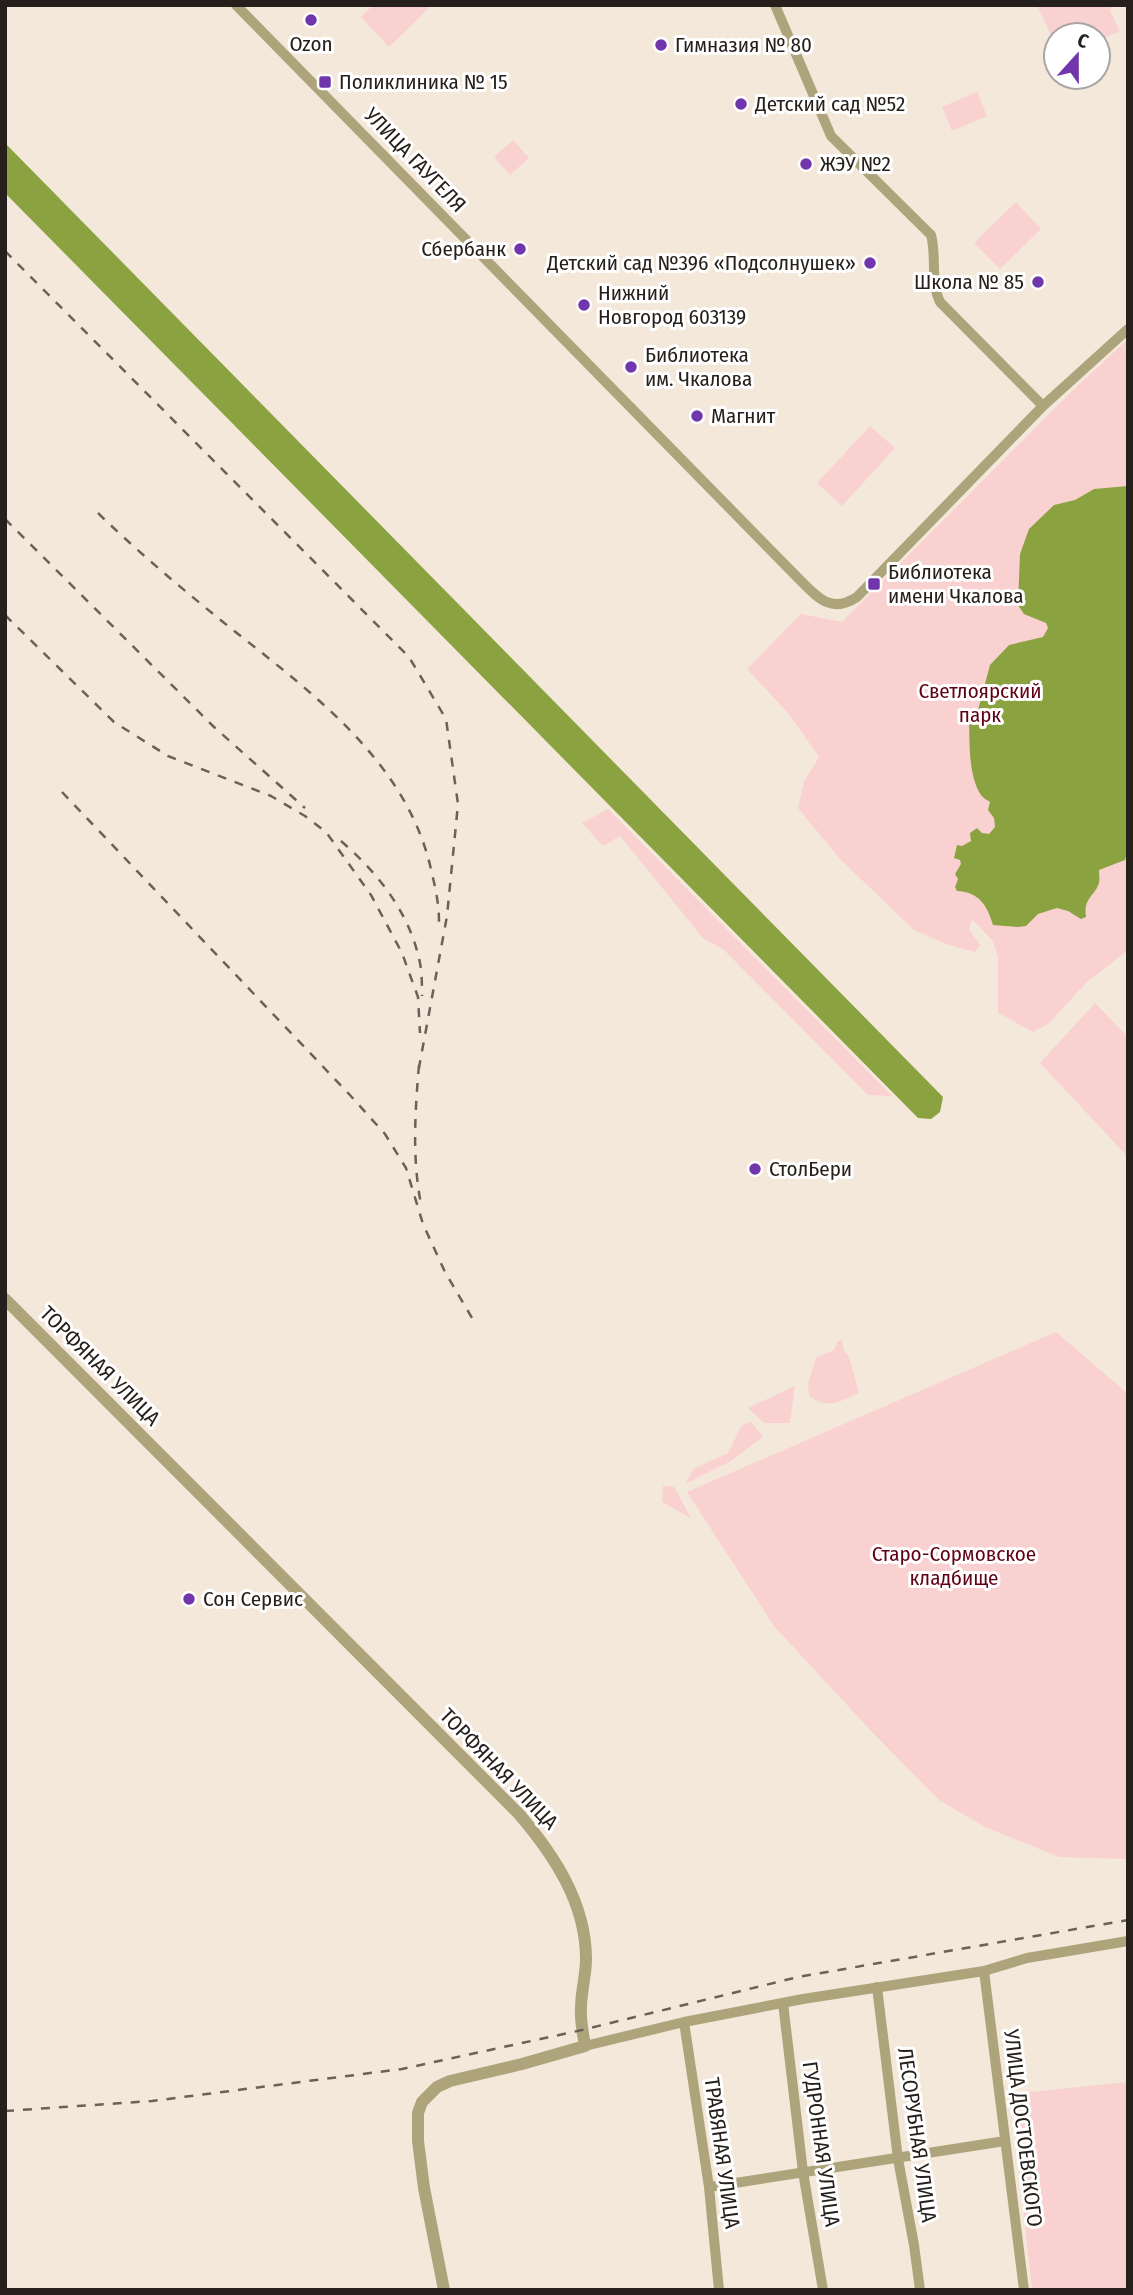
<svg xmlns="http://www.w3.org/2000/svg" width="1133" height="2295" font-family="'Fira Sans Condensed',sans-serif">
  <rect width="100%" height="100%" fill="#f4e8da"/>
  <path fill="#f9d1d0" d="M373,5H432L389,47L361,17Z
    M1037,5H1113L1110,11L1120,31L1098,41V35H1056L1055,44Z
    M977,92L987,116L952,131L942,107Z
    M513,140L529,158L510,175L494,157Z
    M1016,202L1041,229L1000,269L974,243Z
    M1128,339V950L1086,983L1048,1024L1033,1032L998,1013V957L993,941L972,919L969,929L980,945L975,952L946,944L914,930L840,859L798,808L804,782L819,757L788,713L747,669L801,614L842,622L1069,394Z
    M870,426L895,448L842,506L817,483Z
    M608,809L892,1096L868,1095L723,949L703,938L620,836L603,846L582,823Z
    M1095,1003L1128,1037V1157L1040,1063Z
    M1056,1332L1128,1394V1859L1059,1857L985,1827L939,1800L872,1732L774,1626L687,1492Z
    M842,1340L844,1351L849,1357L859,1393C838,1402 829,1410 809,1396L808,1383L816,1358L834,1350L838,1341Z
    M795,1386L790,1423H764L748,1408Z
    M751,1422L763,1437L729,1462L685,1484L693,1469L728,1453L742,1425Z
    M663,1486L674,1487L691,1518L662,1502Z
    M1128,2082V2290H1032L1011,2094Z"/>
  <path fill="#8ba241" d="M5,143L943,1097L940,1112L931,1119L918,1118L5,193Z
    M1128,486V850L1125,860L1099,870C1099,874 1100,878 1099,883C1095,896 1083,898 1086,917L1081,919L1068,911L1057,908L1038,914L1026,926L1018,927L993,925C987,905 979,892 957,891L955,887L958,879L955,874L961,864L960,860L954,858L957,845L962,846L971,841L970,833L977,828L982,833L989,834L995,827L994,818L988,810L990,802C987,800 983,798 981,795C968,775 970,744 969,721L973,719L977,722L982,717L978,710L990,665L1009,645L1043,637L1048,628L1046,623L1024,614L1018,605L1020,554L1029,529L1054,505L1075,500L1094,489Z"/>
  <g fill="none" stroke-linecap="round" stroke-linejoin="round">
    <path stroke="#aea47b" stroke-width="10" d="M236,5L799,579C818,598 831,614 857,597L1043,406L1128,329
      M775,5L831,136L931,235C937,257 930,282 940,302L1043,406
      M984,1971L1024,2290
      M877,1987L898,2159L914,2245L920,2290
      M783,2003L803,2172L823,2290
      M684,2022L709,2187L719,2290
      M585,2046L684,2022L803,1999L984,1971L1027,1958L1128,1941
      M709,2187L1005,2141"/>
    <path stroke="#aea47b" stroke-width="12" d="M5,1299L519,1814C554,1855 586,1903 586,1959C586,1975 581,1992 581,2008C580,2020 583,2033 585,2046L522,2064L450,2081L437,2087L422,2102L418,2113V2141L424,2188L444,2290"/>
    <path stroke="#69625a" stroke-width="2.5" stroke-dasharray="9 9" stroke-linecap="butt" d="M5,251L409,657L446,719L458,804L447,916L418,1073
      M98,513C138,552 180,587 223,622C308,690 409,761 432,874C436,890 439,905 439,922
      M5,519L214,727L305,808
      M5,615L114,722L168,756L271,796L305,816L326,832L371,895L402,953L418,997L420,1033
      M62,792L349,1094L385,1134L406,1168L423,1224L445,1272L472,1318
      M341,841C378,873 410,913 420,963C422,974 422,985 422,996
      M419,1065C415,1112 412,1158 421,1204
      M5,2111L152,2101L402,2069L582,2030L798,1977L1128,1920"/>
  </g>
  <g fill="#7236ac" stroke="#fff" stroke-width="2.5">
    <circle cx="311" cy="20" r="7"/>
    <circle cx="661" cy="45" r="7"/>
    <rect x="318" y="75" width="14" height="14" rx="3.5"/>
    <circle cx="741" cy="104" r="7"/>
    <circle cx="806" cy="164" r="7"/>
    <circle cx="520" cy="249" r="7"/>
    <circle cx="870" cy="263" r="7"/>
    <circle cx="1038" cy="282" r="7"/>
    <circle cx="584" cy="305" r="7"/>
    <circle cx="631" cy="367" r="7"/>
    <circle cx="697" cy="416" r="7"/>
    <rect x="867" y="577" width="14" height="14" rx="3.5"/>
    <circle cx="755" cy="1169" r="7"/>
    <circle cx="189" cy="1599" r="7"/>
  </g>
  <g text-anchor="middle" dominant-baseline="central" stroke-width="6" stroke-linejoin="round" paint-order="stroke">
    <g font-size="21" fill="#25201b" stroke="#fff" text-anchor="start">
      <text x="311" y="44" text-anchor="middle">Ozon</text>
      <text x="675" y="45">Гимназия № 80</text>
      <text x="339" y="82">Поликлиника № 15</text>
      <text x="755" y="104">Детский сад №52</text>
      <text x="820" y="164">ЖЭУ №2</text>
      <text x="506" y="249" text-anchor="end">Сбербанк</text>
      <text x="856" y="263" text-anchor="end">Детский сад №396 «Подсолнушек»</text>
      <text x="1024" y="282" text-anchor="end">Школа № 85</text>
      <text x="598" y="293">Нижний<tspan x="598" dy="24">Новгород 603139</tspan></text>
      <text x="645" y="355">Библиотека<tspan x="645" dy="24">им. Чкалова</tspan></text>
      <text x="711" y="416">Магнит</text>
      <text x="888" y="572">Библиотека<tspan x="888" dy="24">имени Чкалова</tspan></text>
      <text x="769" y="1169">СтолБери</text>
      <text x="203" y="1599">Сон Сервис</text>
    </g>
    <g font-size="21" fill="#25201b" stroke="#fff">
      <text transform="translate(415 160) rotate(46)">УЛИЦА ГАУГЕЛЯ</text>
      <text transform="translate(100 1366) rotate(45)">ТОРФЯНАЯ УЛИЦА</text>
      <text transform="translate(499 1769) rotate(46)">ТОРФЯНАЯ УЛИЦА</text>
      <text transform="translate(1023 2128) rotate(83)">УЛИЦА ДОСТОЕВСКОГО</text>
      <text transform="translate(917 2135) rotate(82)">ЛЕСОРУБНАЯ УЛИЦА</text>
      <text transform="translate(821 2144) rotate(82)">ГУДРОННАЯ УЛИЦА</text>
      <text transform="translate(722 2153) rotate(82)">ТРАВЯНАЯ УЛИЦА</text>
    </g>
    <g font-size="21" fill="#600014" stroke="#fff">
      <text x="980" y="691">Светлоярский<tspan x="980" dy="24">парк</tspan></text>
      <text x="954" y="1554">Старо-Сормовское<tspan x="954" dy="24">кладбище</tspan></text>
    </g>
  </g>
  <rect width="1133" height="2295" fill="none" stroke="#25201b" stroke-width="14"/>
  <g transform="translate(1077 56) rotate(21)"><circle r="33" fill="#ffffff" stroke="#a8a6a4" stroke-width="2"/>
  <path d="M0-5L12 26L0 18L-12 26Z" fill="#7236ac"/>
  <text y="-10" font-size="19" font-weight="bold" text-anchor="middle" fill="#25201b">С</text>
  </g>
</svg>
